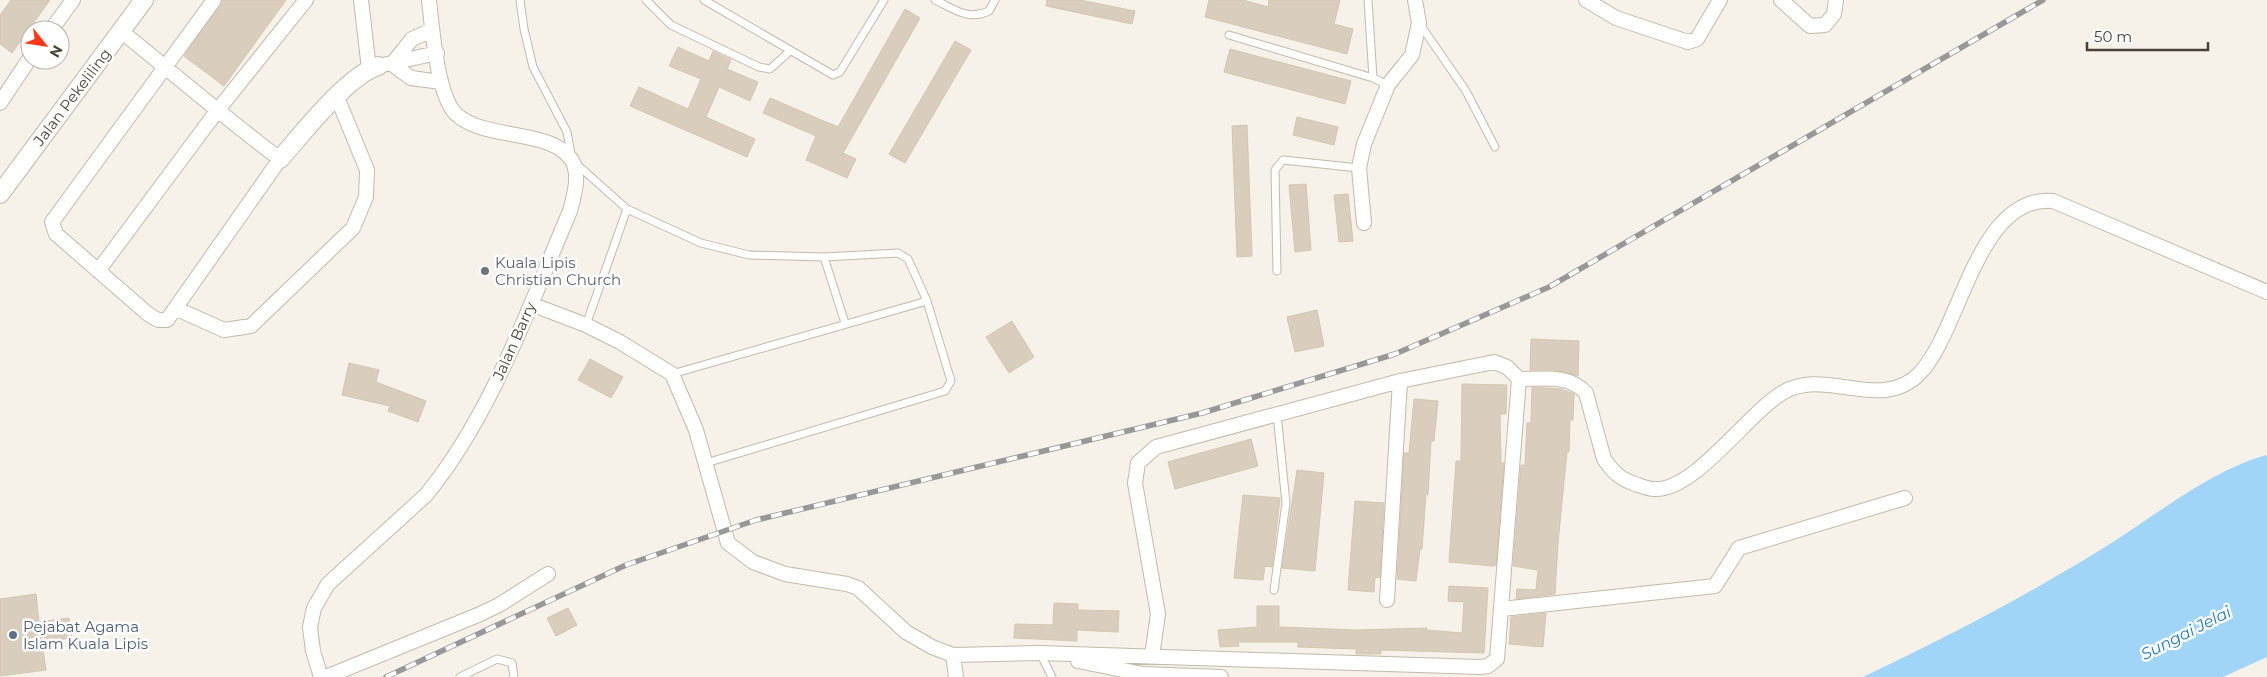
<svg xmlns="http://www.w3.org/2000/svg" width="2267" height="677" font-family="Montserrat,sans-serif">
  <rect width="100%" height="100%" fill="#f6f2e9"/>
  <path fill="#a0d5f7" d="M2267,455V657L2223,677H1863C1943,639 2022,598 2097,552C2149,521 2209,470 2267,455Z"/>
  <path fill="#d9cebd" stroke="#d4c6af" d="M11,0H50L12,53L0,44V15Z
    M223,0H286L224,86L184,56Z
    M1047,0H1080L1135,11L1132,24L1046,6Z
    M1209,0H1243L1268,7L1269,0H1340L1334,24L1353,29L1347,54L1205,17Z
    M905,9L920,18L843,153L856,159L847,178L806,160L816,136L763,113L770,98L838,127Z
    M955,41L971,50L905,163L889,154Z
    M678,47L709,61L713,51L731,60L727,69L758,82L750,101L719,87L706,117L755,139L747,157L630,106L639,87L688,109L701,79L669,66Z
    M1230,49L1351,81L1345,104L1224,72Z
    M1297,117L1338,127L1334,145L1293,135Z
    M1247,125L1252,256L1237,257L1232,126Z
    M1306,184L1311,250L1295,252L1289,185Z
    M1348,194L1353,241L1339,242L1334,195Z
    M1317,310L1324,346L1295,352L1287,317Z
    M1012,321L1034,357L1009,373L986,337Z
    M1531,339L1579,341L1578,376L1556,370H1530Z
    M590,359L623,377L611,398L578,380Z
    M349,363L379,370L376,382L426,401L418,422L388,411L390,406L342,395Z
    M1462,384L1507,385L1506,414H1500L1501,463H1504L1496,565L1493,566L1449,562L1456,461H1461Z
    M1532,387L1561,389L1574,394L1573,420H1570L1569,452H1567L1558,543L1555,594L1516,599L1517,589L1536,590L1538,570L1513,566L1521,465H1525L1527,423H1531Z
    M1414,399L1438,401L1434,441H1431L1428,495L1426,494L1422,549H1420L1416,581L1397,579L1404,453H1409Z
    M1251,439L1258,466L1175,489L1168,462Z
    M1297,470L1324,473L1315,571L1282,568Z
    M1243,495L1280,498L1272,567L1265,566L1263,580L1234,578Z
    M1355,501L1384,503L1380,578L1375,577L1374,592L1348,590Z
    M1449,586L1488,588L1484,653L1381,650V654H1356V649L1298,647V642H1238L1239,646L1220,647L1218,630L1257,627V606H1279V627L1356,630L1427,628L1426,630L1462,633L1464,602L1448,601Z
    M36,594L39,622L69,618L72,638L42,642L46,670L0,676V599Z
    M1054,603L1078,604V610L1119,611L1118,632L1077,630V641L1014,638L1015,624L1053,625Z
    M568,608L577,625L556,636L547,618Z
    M1546,613L1543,647L1509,644L1511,617Z"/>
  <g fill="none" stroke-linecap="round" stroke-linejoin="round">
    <g stroke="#c2baaa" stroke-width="9">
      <path id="service" d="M520,0L524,29L533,67L567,132L572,160L627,209L701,243L749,255L824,257L898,253L908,259L927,301L951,381L945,391L706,463
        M646,0L671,25L759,67L770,69L790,51
        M704,0L833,75L840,72L884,0
        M935,0C954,9 968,21 989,11L995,0
        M1368,0L1373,78
        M1419,23L1466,91L1495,147
        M1229,35L1373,78L1388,85
        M824,257L845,323
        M1277,271L1275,170L1283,160L1359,168
        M586,325L627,209
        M672,374L927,301
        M1274,590L1286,503L1277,414
        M1040,653L1052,677
        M460,677L497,659L512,663L514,677"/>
    </g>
    <g stroke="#c2baaa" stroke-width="16">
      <path id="minor" d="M361,0L369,69
        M1586,0L1616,18L1688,42L1697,39L1720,0
        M1781,0L1810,26L1825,25L1834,14L1836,0
        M51,30L73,0
        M121,31C174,74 225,118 280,159L167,320H158L148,314L56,234L52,222L214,0
        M392,64L412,39L432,30
        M392,64L411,78L441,82
        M378,66L437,53
        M0,103L30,58
        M1364,223L1359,168L1364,144L1388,85L1412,55L1419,23L1415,0
        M98,271L217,111L306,0
        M531,304L586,325L620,342L672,374L696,430L728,543L753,562L785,574L847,584L858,588L906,632L932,647L953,655L1040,653L1480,667L1488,666L1497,659L1519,379L1507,367L1494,362L1400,381L1156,447L1138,463L1135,483L1158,614L1152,656
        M177,309L224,330L251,326L353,228L366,197L367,170L337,97
        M1519,379C1542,379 1569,374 1586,393L1604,459C1613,472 1620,479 1635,484C1641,486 1648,489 1654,489C1694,492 1747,414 1782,393C1825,366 1881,414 1920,373C1961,330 1977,194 2053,201L2267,292
        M1387,600L1400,381
        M1502,609L1715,586L1739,548L1905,498
        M953,655L956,677
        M1078,661L1143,674L1221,677
        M321,677L313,651L310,627L314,608L328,584L426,495C492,414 529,307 570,211C574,196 581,173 571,159C549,128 485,141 456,114C437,96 432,26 429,0
        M326,677L478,615L499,605L548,574"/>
    </g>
    <g stroke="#c2baaa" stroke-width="20">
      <path id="tertiary" d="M280,159C303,133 347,76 378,66
        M0,194L144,0"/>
    </g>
    <use href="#service" stroke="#fff" stroke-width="7"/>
    <use href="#minor" stroke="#fff" stroke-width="14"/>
    <use href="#tertiary" stroke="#fff" stroke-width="18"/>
    <g stroke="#989898" stroke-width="5.5">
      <path id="rail" d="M386,677L626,565L756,520L1202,413L1395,354L1549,287L2043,0"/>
    </g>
    <use href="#rail" stroke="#fff" stroke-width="4" stroke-dasharray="11" stroke-linecap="butt"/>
  </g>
  <circle fill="#6b7280" stroke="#fff" stroke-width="2" cx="485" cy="271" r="5"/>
  <circle fill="#5c6f8a" stroke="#fff" stroke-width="2" cx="13" cy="635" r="5"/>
  <g text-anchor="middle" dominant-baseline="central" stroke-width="5" stroke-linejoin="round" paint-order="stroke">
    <g font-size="15" fill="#4b4236" stroke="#fff">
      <text transform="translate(72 97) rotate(-53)">Jalan Pekeliling</text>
      <text transform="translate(514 341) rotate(-66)">Jalan Barry</text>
    </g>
    <g font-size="15" fill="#5b616d" stroke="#fff" text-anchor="start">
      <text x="495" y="262">Kuala Lipis<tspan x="495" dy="17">Christian Church</tspan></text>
    </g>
    <g font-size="15" fill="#4e5e75" stroke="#fff" text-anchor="start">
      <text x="23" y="626">Pejabat Agama<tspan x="23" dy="17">Islam Kuala Lipis</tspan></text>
    </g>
    <g font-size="16" font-style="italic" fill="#237ab9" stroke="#fff">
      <text transform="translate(2186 633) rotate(-27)">Sungai Jelai</text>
    </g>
  </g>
  <g transform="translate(45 45) rotate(120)"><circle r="24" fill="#ffffff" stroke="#b7b3af"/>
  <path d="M0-4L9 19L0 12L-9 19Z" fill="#ff3817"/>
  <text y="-8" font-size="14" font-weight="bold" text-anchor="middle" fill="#4b4236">N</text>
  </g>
  <path d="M2087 42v8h121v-8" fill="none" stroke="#4b4236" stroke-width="2.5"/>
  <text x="2094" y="42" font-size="15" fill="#4b4236" stroke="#ffffff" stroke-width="4" paint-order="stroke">50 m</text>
</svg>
